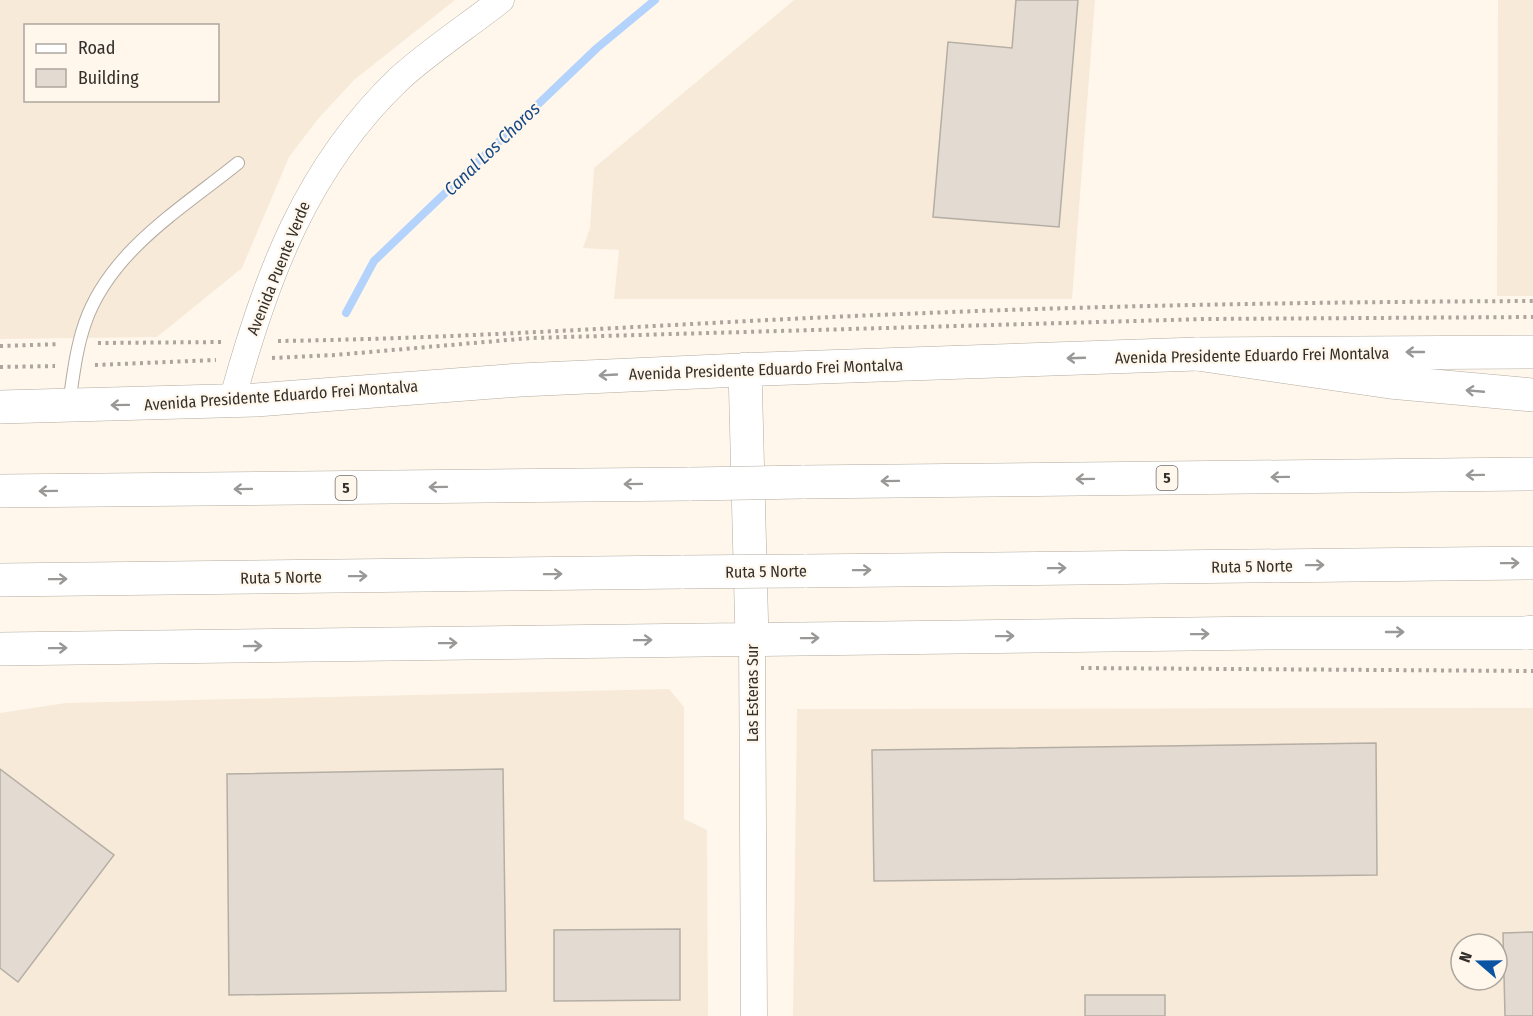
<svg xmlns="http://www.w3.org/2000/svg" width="1533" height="1016" font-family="'Fira Sans Condensed',sans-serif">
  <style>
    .built { fill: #f7ead9; fill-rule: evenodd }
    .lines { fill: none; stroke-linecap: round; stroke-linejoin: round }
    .stream { stroke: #b3d3fd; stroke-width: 8 }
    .building { fill: #e3dbd1; stroke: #b5aea4; stroke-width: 1.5 }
    .lane-casing { stroke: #b3aba1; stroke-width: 14 }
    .street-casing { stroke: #b3aba1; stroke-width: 27 }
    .secondary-casing { stroke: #b3aba1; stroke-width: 34 }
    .highway-casing { stroke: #b3aba1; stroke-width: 34 }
    .path { stroke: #aba59d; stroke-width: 4; stroke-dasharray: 3 4.5; stroke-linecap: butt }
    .lane { stroke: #fff; stroke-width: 12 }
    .street { stroke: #fff; stroke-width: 26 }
    .secondary { stroke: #fff; stroke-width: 33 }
    .highway { stroke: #fff; stroke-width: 33 }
    .highway-bridge-casing { stroke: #b3aba1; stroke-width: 34; stroke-linecap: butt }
    .highway-bridge { stroke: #fff; stroke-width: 33 }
    .oneway { stroke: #999896 }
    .labels { text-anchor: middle; stroke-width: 4.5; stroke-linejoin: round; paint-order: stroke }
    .shield { fill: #fff7ec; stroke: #706c66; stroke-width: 1.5 }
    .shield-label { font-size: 15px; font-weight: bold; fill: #33302c }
    .street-label { font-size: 16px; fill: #33302c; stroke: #fff7ec }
    .water-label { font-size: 18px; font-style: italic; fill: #154885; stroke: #fff7ec }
  </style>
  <rect width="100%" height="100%" fill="#fff7ec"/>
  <path class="built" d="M0,0H455L354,80L318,119L289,157L242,268L157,337L0,339ZM26,26H218V100H26Z
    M794,0H1095L1072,299H614L619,250L583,248L590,228L594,168Z
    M1498,0H1533V296H1497Z
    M669,689L684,707V819L707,830L708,1016H0V713L66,703Z
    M1533,708V1016H793L797,709ZM1461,944H1497V980H1461Z"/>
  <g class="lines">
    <path class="stream" d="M346,313L374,261L597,48L655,0"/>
  </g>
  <path class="building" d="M1016,0H1078L1059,227L933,217L948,42L1012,48Z
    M1376,743L1377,875L874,881L872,750Z
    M0,769L114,855L18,982L0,968Z
    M503,769L506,991L229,995L227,774Z
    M680,929V1000L554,1001V930Z
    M1533,932V1016H1505L1503,933Z
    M1085,995H1165V1016H1085Z"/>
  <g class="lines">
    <defs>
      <path id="lane" d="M69,404C73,377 76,349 85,323C110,251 181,209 238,163"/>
      <path id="street" d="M232,401C265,279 306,167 400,78C431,50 468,26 501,0
        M752,639L754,1016"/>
      <path id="secondary" d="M745,369L752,639
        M0,407L256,400L520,380L763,369L1197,354L1533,352
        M0,649L1267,633H1533"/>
      <path id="highway" d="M1197,354L1390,382L1533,395
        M802,482L1533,474
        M0,491L691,484
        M804,571L1533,563
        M0,580L684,572
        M1526,633L1533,632"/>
    </defs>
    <use href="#lane" class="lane-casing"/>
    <use href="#street" class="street-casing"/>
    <use href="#secondary" class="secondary-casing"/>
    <use href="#highway" class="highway-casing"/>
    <path class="path" d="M278,341C486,338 694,322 902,314C1112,305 1323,302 1533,301
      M98,343L222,342
      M0,346L60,344
      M272,358L335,355L531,338L1205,319L1533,317
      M95,365L216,360
      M0,367L55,366
      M1081,668L1533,671"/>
    <use href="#lane" class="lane"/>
    <use href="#street" class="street"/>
    <use href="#secondary" class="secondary"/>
    <use href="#highway" class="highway"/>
    <defs>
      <path id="highway-bridge" d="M691,484L802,482
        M684,572L804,571"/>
    </defs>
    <use href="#highway-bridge" class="highway-bridge-casing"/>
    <use href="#highway-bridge" class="highway-bridge"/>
  </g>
  <defs><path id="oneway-shaft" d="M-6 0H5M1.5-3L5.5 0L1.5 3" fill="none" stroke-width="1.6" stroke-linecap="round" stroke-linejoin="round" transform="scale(1.5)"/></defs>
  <g class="oneway">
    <use href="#oneway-shaft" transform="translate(1415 352) rotate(180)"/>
    <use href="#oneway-shaft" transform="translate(1076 358) rotate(178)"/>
    <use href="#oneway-shaft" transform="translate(608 375) rotate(177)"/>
    <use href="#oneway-shaft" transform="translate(1475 391) rotate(-175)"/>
    <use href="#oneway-shaft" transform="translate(120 405) rotate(179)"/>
    <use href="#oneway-shaft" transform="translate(1475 475) rotate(179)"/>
    <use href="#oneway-shaft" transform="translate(1280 477) rotate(179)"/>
    <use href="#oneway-shaft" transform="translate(1085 479) rotate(179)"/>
    <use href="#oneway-shaft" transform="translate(890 481) rotate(179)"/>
    <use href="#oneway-shaft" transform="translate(633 484) rotate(179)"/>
    <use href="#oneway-shaft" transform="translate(438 487) rotate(179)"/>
    <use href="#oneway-shaft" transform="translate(243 489) rotate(179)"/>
    <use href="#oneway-shaft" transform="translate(48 491) rotate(179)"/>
    <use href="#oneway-shaft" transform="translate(1510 563) rotate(-1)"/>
    <use href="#oneway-shaft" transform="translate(1315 565) rotate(-1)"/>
    <use href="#oneway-shaft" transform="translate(1057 568) rotate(-1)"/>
    <use href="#oneway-shaft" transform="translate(862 570) rotate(-1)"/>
    <use href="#oneway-shaft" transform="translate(553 574) rotate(-1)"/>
    <use href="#oneway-shaft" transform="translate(358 576) rotate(-1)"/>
    <use href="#oneway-shaft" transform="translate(58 579) rotate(-1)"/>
    <use href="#oneway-shaft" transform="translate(1395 632)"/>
    <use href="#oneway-shaft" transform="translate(1200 634) rotate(-1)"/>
    <use href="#oneway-shaft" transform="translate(1005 636) rotate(-1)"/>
    <use href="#oneway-shaft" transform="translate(810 638) rotate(-1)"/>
    <use href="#oneway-shaft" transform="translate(643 640) rotate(-1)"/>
    <use href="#oneway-shaft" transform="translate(448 643) rotate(-1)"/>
    <use href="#oneway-shaft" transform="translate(253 646) rotate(-1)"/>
    <use href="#oneway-shaft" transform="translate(58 648) rotate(-1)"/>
  </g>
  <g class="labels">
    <g class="shield">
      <rect x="1156.5" y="466" width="21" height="24" rx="4.5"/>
      <rect x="335.5" y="476" width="21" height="24" rx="4.5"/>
    </g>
    <g class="shield-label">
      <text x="1167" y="483">5</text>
      <text x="346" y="493">5</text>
    </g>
    <g class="street-label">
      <text transform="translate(278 268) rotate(-68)" y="6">Avenida Puente Verde</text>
      <text transform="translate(1252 355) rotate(-1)" y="6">Avenida Presidente Eduardo Frei Montalva</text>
      <text transform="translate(766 369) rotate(-2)" y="6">Avenida Presidente Eduardo Frei Montalva</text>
      <text transform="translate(281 395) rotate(-4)" y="6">Avenida Presidente Eduardo Frei Montalva</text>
      <text transform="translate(1252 566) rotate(-1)" y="6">Ruta 5 Norte</text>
      <text transform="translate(766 571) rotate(-1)" y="6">Ruta 5 Norte</text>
      <text transform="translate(281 577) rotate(-1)" y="6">Ruta 5 Norte</text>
      <text transform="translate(752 693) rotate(-90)" y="6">Las Esteras Sur</text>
    </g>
    <g class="water-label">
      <text transform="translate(492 149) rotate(-44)" y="6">Canal Los Choros</text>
    </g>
  </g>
  <rect x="24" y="24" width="195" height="78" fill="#fff7ec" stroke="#ada79f" stroke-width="1.5"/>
  <rect x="36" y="44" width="30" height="9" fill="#ffffff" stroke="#ada79f" stroke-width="1.5"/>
  <text x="78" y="54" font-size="18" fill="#33302c">Road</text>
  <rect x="36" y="69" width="30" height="18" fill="#e3dbd1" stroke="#ada79f" stroke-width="1.5"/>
  <text x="78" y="84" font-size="18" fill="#33302c">Building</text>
  <g transform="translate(1479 962) rotate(290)"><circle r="28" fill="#fff7ec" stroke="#ada79f" stroke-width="1.5"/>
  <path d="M0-4.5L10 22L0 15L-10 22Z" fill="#0a54a3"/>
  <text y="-9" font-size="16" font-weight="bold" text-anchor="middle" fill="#33302c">N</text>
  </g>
</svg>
